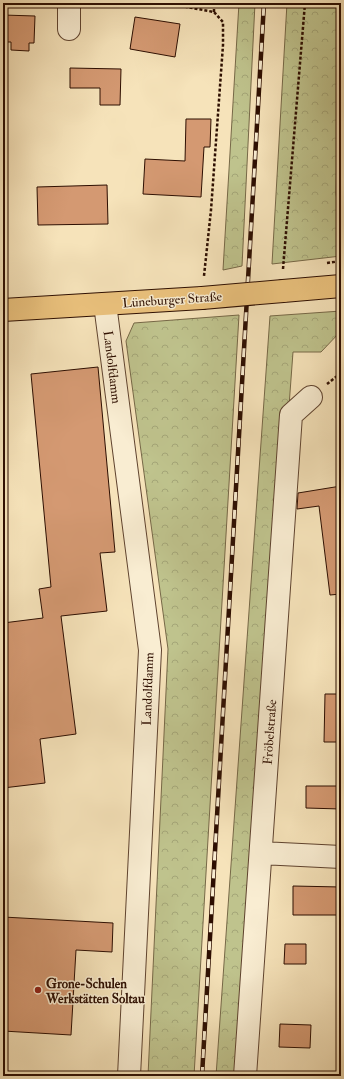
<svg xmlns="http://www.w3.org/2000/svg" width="344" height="1079" font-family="'IM FELL Double Pica',serif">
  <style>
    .forest { fill: url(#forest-crowns); stroke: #766847 }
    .building { fill: #d49972; stroke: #2d0e01 }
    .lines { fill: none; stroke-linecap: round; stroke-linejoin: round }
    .minor-casing { stroke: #5f432f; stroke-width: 24 }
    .primary-casing { stroke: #2d0e01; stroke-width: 24 }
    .path { stroke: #2d0e01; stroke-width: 2.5; stroke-dasharray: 3 2; stroke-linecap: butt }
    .minor { stroke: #f9edd2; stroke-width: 22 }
    .primary { stroke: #ebc27d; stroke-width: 22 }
    .rail-casing { stroke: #2d0e01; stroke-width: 4.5 }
    .rail { stroke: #f9edd2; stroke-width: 3; stroke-dasharray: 9; stroke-linecap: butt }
    .primary-bridge-casing { stroke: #2d0e01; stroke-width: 24; stroke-linecap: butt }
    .primary-bridge { stroke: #ebc27d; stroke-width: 22 }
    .poi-dot { fill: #8f2418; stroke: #f9edd2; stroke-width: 1.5 }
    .labels { text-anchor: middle; stroke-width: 3; stroke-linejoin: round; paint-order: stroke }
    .street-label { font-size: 13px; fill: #2d0e01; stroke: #f9edd2 }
    .poi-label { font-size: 13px; font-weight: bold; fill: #2d0e01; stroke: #f9edd2; text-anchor: start }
  </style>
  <defs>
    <pattern id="forest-crowns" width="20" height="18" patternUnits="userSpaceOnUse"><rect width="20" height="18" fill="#bfc38d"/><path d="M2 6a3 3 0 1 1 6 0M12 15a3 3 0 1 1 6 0" fill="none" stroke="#a4a678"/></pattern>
  </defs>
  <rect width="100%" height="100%" fill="#f6e3ba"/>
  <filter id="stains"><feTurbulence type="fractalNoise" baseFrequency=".005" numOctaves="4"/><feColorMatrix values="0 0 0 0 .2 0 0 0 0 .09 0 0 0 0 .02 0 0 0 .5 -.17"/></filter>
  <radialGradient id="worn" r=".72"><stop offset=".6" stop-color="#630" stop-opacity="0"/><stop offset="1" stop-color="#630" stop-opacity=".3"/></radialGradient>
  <path class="forest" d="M239,3H255L242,266L223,270Z
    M287,3H340L336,194L341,223V256L272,264Z
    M341,311V331L321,352H293L256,853L241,1076H216L270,316Z
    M239,315L194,1076H148L168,649L126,341L134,323Z"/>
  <path class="building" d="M3,15L35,16L34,43H29V51L11,50V42H3Z
    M135,17L180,24L175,57L130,49Z
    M70,68L121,69L120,105H100V88H70Z
    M186,119H211L210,147H204L201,197L143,194L145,159L185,161Z
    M107,185L108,224L38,225L37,187Z
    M98,367L115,552L100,553L107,611L61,616L76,734L40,739L45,783L3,788V623L43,618L39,589L51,587L31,374Z
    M341,486V594L330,595L319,506L297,509L298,493Z
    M325,694H341V742H324Z
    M306,786H341V809L306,808Z
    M293,886L341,887V915H293Z
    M3,917L113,923L112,952L76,950L71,1035L3,1031Z
    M285,944H306V964H284Z
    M280,1024L311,1025L310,1048L279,1047Z"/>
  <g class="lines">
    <defs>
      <path id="minor" d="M69,3V29
        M105,304L150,650L129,1076
        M261,853L341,857
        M245,1076L291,415L311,397"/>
      <path id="primary" d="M283,291L341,286
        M3,310L202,298"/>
    </defs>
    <use href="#minor" class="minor-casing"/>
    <use href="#primary" class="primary-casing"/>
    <path class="path" d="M165,3L214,12L223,22V45L211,210L204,276
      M214,12V3
      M327,263L341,261
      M283,269L305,3
      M327,384L341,373"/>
    <use href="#minor" class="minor"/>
    <use href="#primary" class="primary"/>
    <defs>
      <path id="rail" d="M202,1076L264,3"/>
    </defs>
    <use href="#rail" class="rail-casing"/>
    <use href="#rail" class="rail"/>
    <defs>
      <path id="primary-bridge" d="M202,298L283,291"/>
    </defs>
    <use href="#primary-bridge" class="primary-bridge-casing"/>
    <use href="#primary-bridge" class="primary-bridge"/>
  </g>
  <circle class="poi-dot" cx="38" cy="990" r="4"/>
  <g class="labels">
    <g class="street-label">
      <text transform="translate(172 299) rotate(-4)" y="5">Lüneburger Straße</text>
      <text transform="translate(113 367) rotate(83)" y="5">Landolfdamm</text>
      <text transform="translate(147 689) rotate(-88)" y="5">Landolfdamm</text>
      <text transform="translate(269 732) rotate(-86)" y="5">Fröbelstraße</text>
    </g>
    <g class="poi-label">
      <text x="46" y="988">Grone-Schulen<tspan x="46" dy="15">Werkstätten Soltau</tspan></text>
    </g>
  </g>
  <rect width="344" height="1079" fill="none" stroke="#f6e3ba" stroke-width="16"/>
  <rect x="4" y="4" width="336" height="1071" fill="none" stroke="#2d0e01" stroke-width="2"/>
  <rect x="8" y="8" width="328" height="1063" fill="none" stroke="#2d0e01"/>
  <rect width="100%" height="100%" filter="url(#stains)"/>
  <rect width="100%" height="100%" fill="url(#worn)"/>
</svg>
